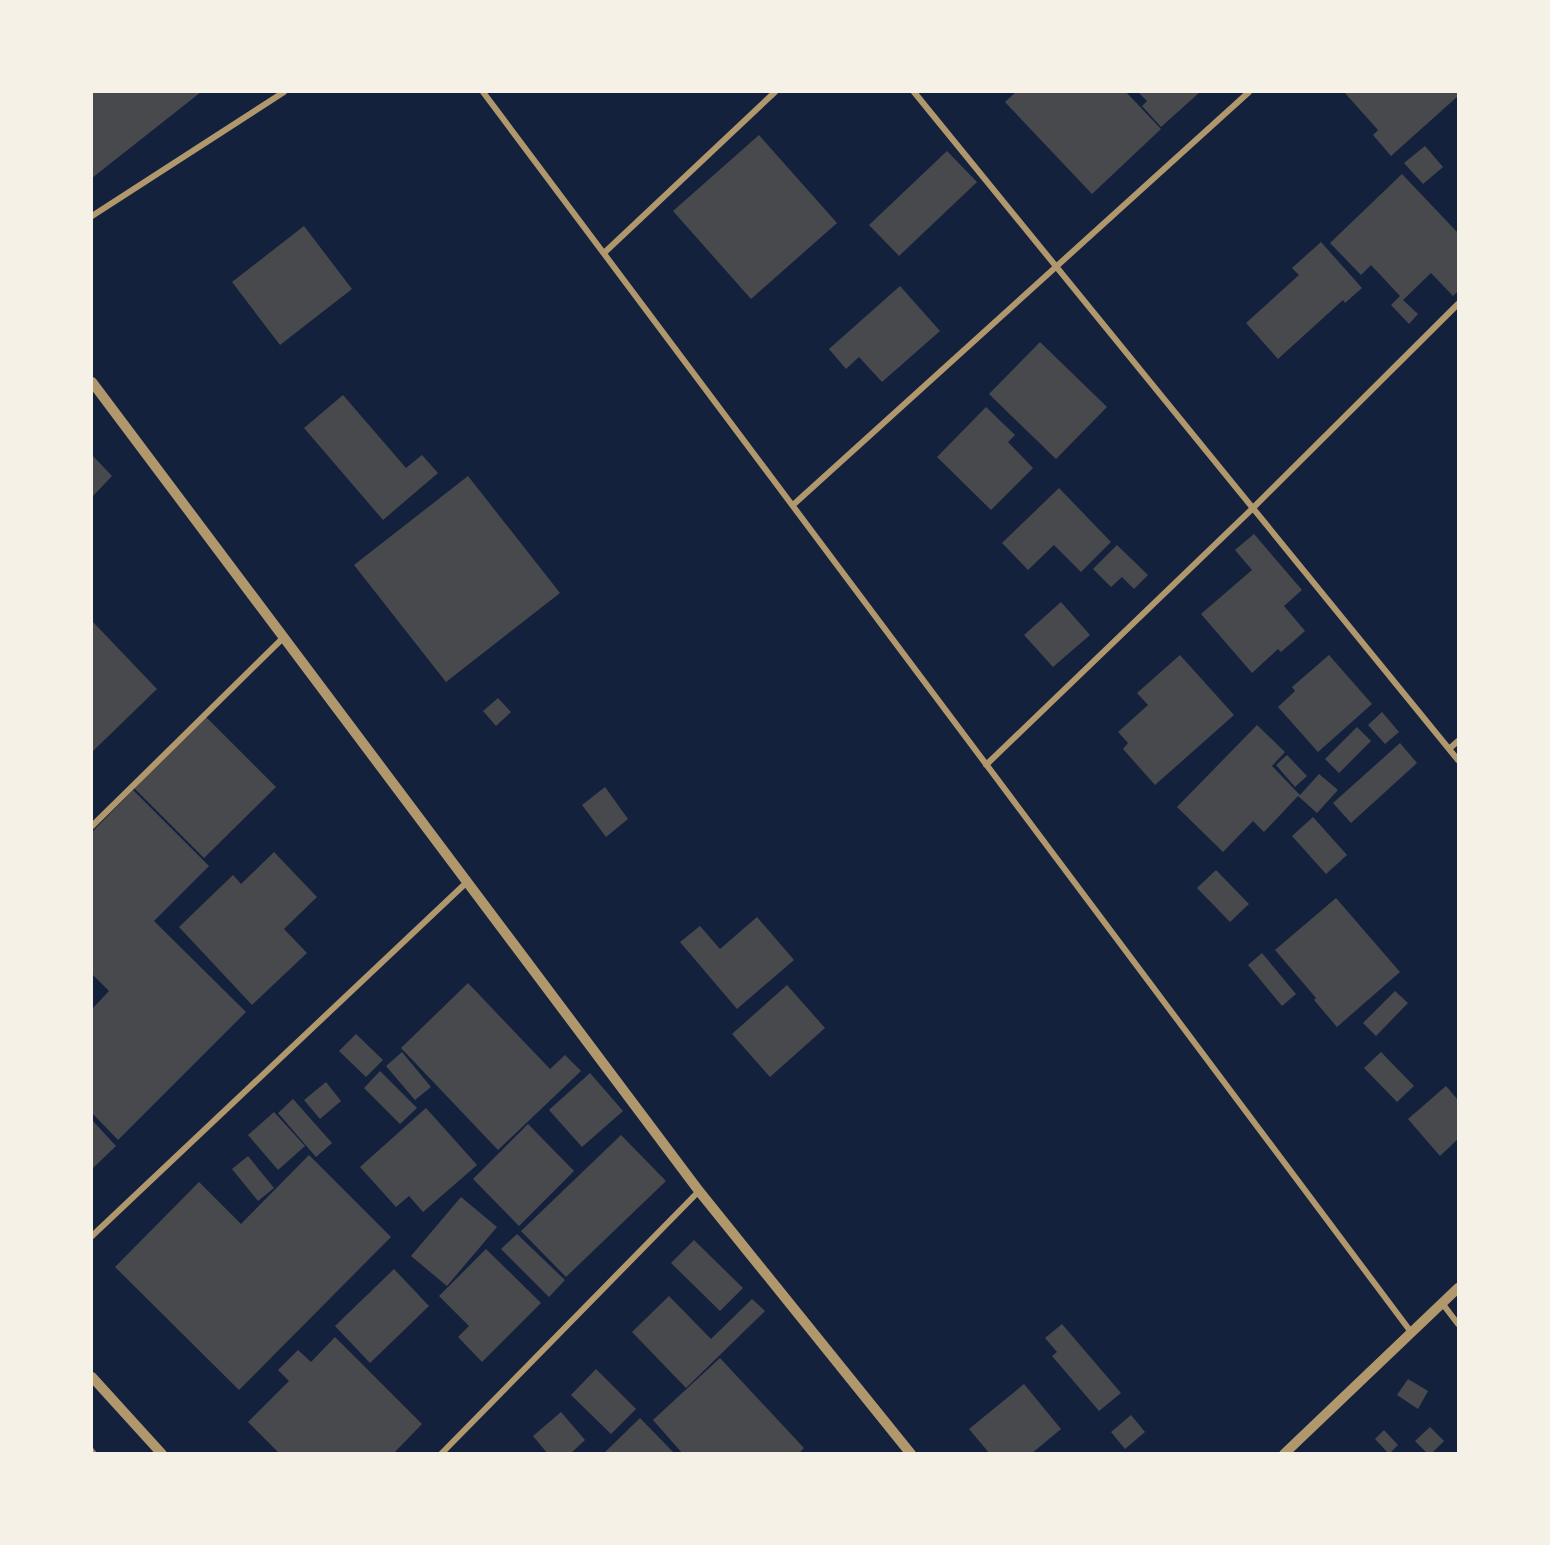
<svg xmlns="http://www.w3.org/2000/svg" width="1550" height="1545" font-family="Poppins,sans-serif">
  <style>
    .building { fill: #48494c }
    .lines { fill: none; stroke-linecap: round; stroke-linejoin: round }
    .minor { stroke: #b1986c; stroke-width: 6 }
    .tertiary { stroke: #b1986c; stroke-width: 10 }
    .rail { stroke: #918062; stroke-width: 4.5 }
  </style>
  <rect width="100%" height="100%" fill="#14213d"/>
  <path class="building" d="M92,92H201L92,178Z
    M1016,92H1126L1161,129L1092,194L1005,102Z
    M1138,92H1200L1161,127L1142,106L1147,101Z
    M1344,92H1458V96L1391,156L1373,135L1378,130Z
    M759,135L837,223L751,299L673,211Z
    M1425,146L1443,167L1423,184L1404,163Z
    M947,151L977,182L899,256L869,225Z
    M1402,174L1458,233V291L1453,296L1431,273L1403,300L1418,314L1409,324L1391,305L1400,296L1371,265L1361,275L1330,243Z
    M304,226L352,289L280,345L232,282Z
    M1321,242L1362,288L1345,303L1343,300L1278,359L1246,323L1299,275L1292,268Z
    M900,286L940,331L882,382L859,357L846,369L829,349Z
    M1040,342L1107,407L1056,459L989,394Z
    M343,395L406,468L422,455L438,473L383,520L304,428Z
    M986,407L1015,435L1008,442L1033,468L991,510L937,457Z
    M92,455L112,476L92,497Z
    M468,476L560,593L446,682L354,565Z
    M1059,488L1111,542L1081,572L1054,545L1028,570L1002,543Z
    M1254,534L1302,590L1284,606L1305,631L1281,652L1278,649L1252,673L1201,614L1252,570L1235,550Z
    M1117,545L1148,575L1134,589L1122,577L1111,587L1093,569Z
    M1061,602L1090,635L1053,667L1024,635Z
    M92,621L157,689L92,752Z
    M1180,655L1234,715L1155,785L1123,749L1128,743L1118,732L1148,705L1137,693Z
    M1329,655L1372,704L1318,752L1278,707L1295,691L1292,687Z
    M498,698L511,712L496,726L483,711Z
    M1382,712L1399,732L1385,744L1368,725Z
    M205,716L276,787L204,858L133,787Z
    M1257,725L1285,752L1272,766L1300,795L1319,774L1338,790L1317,813L1298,796L1264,832L1253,821L1223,852L1177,807Z
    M1357,727L1371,741L1339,773L1325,759Z
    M1400,743L1417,763L1351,823L1333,803Z
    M1287,755L1307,776L1295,787L1276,765Z
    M605,787L628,819L606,837L582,805Z
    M133,790L209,866L154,921L246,1012L118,1140L92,1113V1009L109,991L92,974V832Z
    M1313,817L1347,855L1326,874L1292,836Z
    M274,852L317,897L284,929L307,953L252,1005L179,927L233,875L241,884Z
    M1216,870L1249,904L1230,922L1197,888Z
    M1336,898L1400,972L1337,1027L1314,1000L1316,998L1275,950Z
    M757,917L794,960L737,1009L680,942L700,926L720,949Z
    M1262,953L1296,994L1282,1006L1248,965Z
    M468,983L550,1069L565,1055L581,1071L498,1150L401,1048Z
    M787,985L825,1028L770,1077L732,1034Z
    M1395,991L1408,1003L1376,1036L1363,1023Z
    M356,1034L383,1060L366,1077L339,1051Z
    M402,1052L431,1087L415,1100L386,1066Z
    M1381,1052L1414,1086L1397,1102L1364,1068Z
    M380,1071L417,1108L400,1124L364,1088Z
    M590,1073L623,1111L582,1147L549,1110Z
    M326,1082L341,1101L320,1119L304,1100Z
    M1446,1086L1458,1100V1139L1440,1156L1408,1119Z
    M293,1099L332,1143L316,1157L278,1113Z
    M426,1108L477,1165L423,1212L409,1196L396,1207L360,1167Z
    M274,1112L305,1146L278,1170L248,1135Z
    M92,1120L116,1146L92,1169Z
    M528,1124L574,1171L519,1226L473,1179Z
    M621,1135L666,1181L566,1277L521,1231Z
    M309,1155L391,1237L239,1390L115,1267L199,1182L241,1224Z
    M248,1156L274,1188L258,1201L232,1169Z
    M461,1197L497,1227L447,1286L411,1256Z
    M517,1234L565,1280L549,1297L501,1249Z
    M694,1240L743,1288L720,1311L671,1263Z
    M486,1249L541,1303L482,1362L458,1337L469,1326L439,1296Z
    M394,1269L429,1306L370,1363L335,1326Z
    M669,1296L711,1339L752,1299L765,1311L686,1388L632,1332Z
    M1062,1324L1121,1393L1099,1411L1052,1356L1057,1352L1045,1338Z
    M335,1337L422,1424L393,1454H280L248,1422L289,1381L278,1370L298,1350L311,1362Z
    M720,1358L804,1448L798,1454H683L653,1420Z
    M596,1369L636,1409L611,1434L571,1395Z
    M1408,1379L1428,1391L1418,1409L1397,1395Z
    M1024,1384L1061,1429L1031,1454H990L969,1429Z
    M561,1412L585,1440L570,1454H548L533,1436Z
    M1131,1415L1145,1432L1125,1449L1111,1432Z
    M640,1418L675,1454H603Z
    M1430,1427L1444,1441L1431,1454H1428L1415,1441Z
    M1384,1430L1398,1445L1389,1454L1375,1439Z"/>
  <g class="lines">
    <path class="minor" d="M483,92L1411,1332
      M914,92L1458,760
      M92,216L284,92
      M604,253L775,92
      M793,505L1249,92
      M1449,749L1458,741
      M986,765L1253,508L1458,304
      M92,826L284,637
      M92,1236L467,882
      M1442,1303L1458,1324
      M441,1454L699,1191"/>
    <path class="tertiary" d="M92,382L699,1191L911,1454
      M92,1377L162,1454
      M1284,1454L1458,1288"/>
    <path class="rail" d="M92,1450L95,1454"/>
  </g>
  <rect width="1550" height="1545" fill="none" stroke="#f6f1e7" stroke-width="186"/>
</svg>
